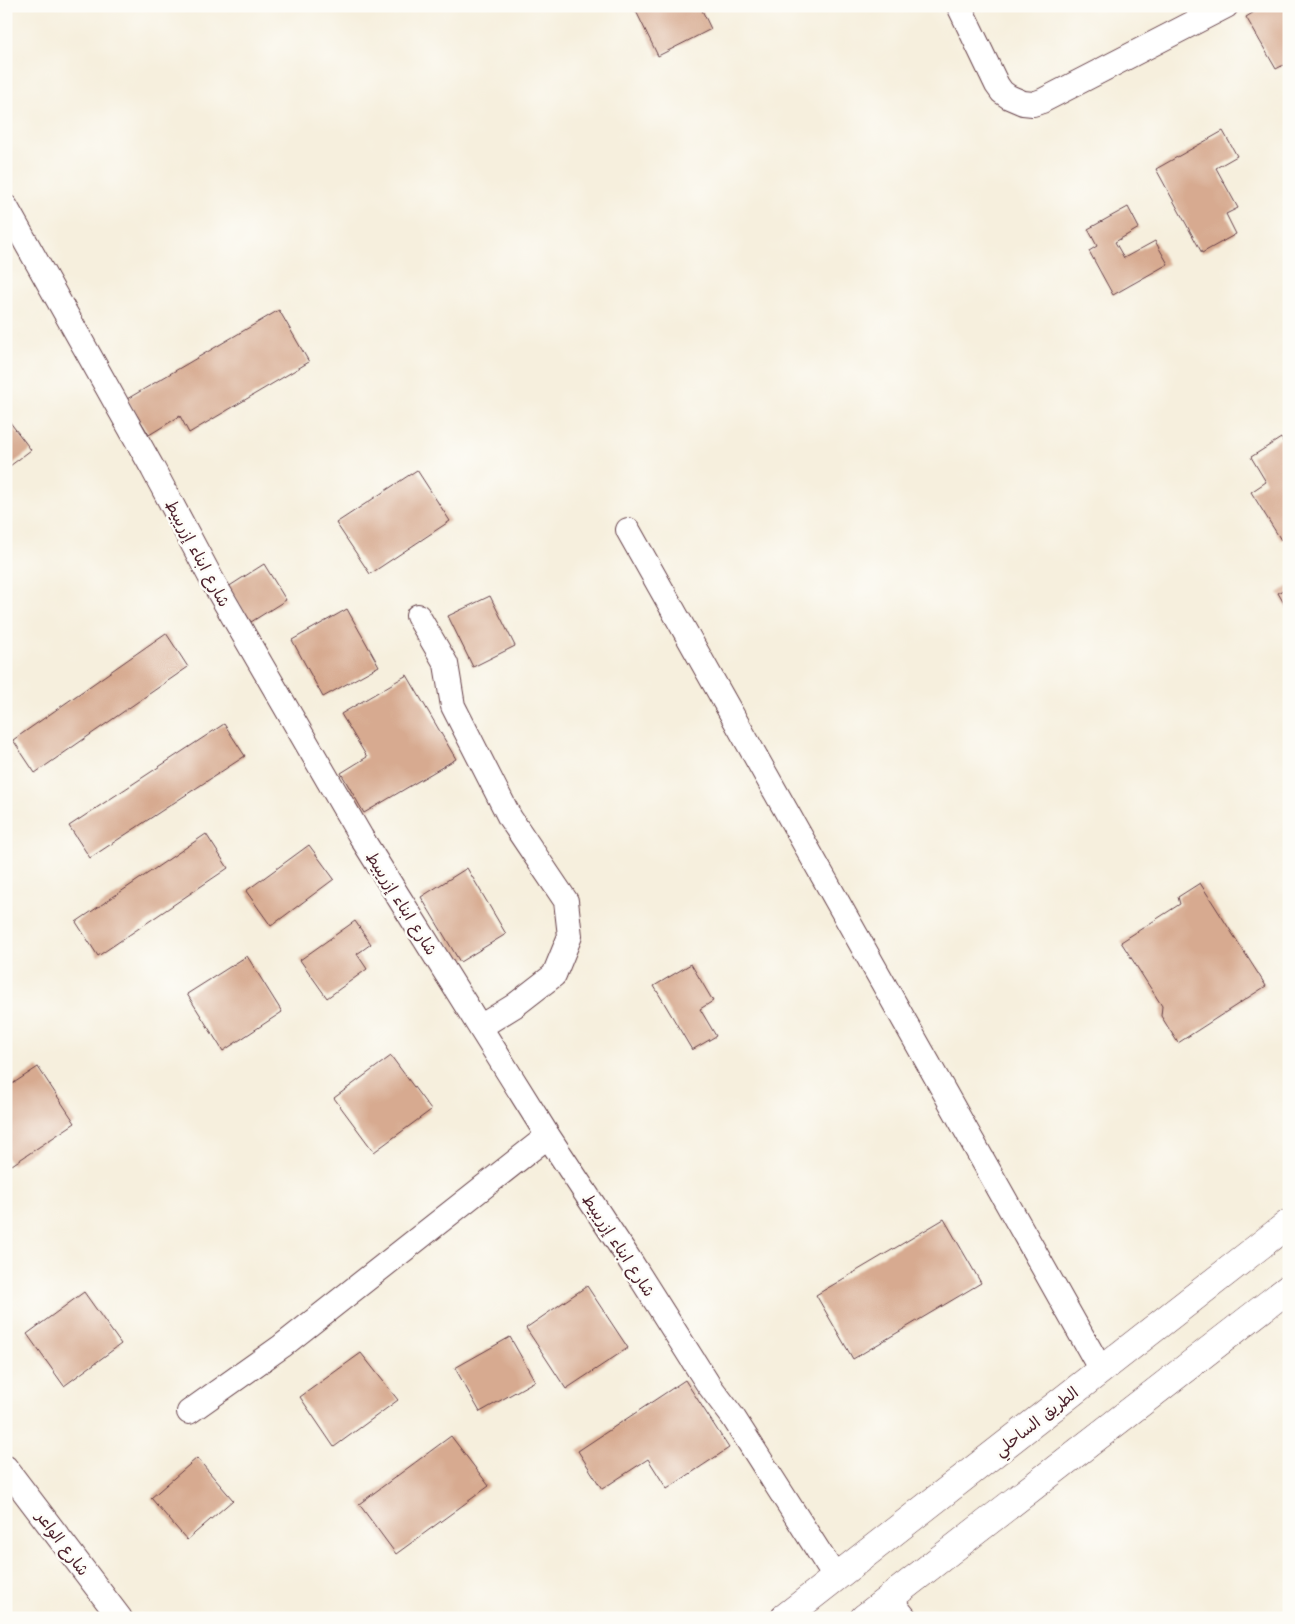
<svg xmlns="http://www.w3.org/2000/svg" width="1295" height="1624" font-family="'Architects Daughter','Playpen Sans Arabic',sans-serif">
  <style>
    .building { fill: #d7aa90 }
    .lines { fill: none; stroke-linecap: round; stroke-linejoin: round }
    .street-casing { stroke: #643e46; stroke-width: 26 }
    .highway-casing { stroke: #643e46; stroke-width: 29 }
    .street { stroke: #fff; stroke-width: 24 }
    .highway { stroke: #fff; stroke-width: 28 }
    .labels { text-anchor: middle; stroke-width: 5; stroke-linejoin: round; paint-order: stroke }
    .street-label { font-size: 16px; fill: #4a1f2b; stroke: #fdfcf7 }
  </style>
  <rect width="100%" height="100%" fill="#fdfcf7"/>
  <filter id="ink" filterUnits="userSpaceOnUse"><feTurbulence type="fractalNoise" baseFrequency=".02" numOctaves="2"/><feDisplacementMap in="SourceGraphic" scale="10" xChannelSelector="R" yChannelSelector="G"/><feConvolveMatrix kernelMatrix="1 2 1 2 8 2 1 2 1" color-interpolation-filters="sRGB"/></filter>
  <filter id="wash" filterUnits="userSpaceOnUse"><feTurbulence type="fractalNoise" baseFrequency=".0096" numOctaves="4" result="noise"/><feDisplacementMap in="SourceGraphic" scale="20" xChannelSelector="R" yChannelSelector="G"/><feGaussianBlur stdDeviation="1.12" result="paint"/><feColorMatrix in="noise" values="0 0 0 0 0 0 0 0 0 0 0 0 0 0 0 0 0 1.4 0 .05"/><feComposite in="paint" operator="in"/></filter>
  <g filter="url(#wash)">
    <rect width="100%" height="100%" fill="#f6efdd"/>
    <g id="blocks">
      <path class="building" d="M636,6H700L711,29L658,56L634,7Z
        M1264,6H1289V62L1276,69L1246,17Z
        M1223,131L1237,156L1216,168L1238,208L1226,214L1236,234L1202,253L1156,169Z
        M1128,207L1139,228L1115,242L1124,258L1155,241L1168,264L1113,295L1089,251L1097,246L1088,229Z
        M279,310L309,362L189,433L180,416L149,435L127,399Z
        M6,417L31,450L6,469Z
        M1281,438L1289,451V535L1281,540L1251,492L1266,482L1251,457Z
        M417,470L450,521L370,574L336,523Z
        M264,564L286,600L251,622L228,587Z
        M1289,586V612L1278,593Z
        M490,596L515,646L473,667L448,616Z
        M347,609L379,666L323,697L292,640Z
        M166,633L188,667L35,773L13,740Z
        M407,675L456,759L364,813L341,773L367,757L341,714Z
        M224,724L245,756L90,858L69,826Z
        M206,834L228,868L98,956L76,922Z
        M309,845L334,879L271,926L246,891Z
        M467,868L506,934L460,962L421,897Z
        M1200,883L1266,986L1178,1043L1161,1016L1162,1006L1121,942L1180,904L1178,897Z
        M355,921L371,944L357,954L367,969L327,998L300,960Z
        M247,956L282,1012L223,1051L187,994Z
        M691,964L713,1001L700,1009L716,1036L692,1050L654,986Z
        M391,1056L431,1110L374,1152L334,1098Z
        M38,1067L75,1123L12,1165L6,1157V1088Z
        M944,1219L981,1283L853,1359L816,1295Z
        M587,1286L628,1348L566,1389L526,1328Z
        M84,1292L121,1344L64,1386L27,1334Z
        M510,1337L535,1381L480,1412L455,1368Z
        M361,1353L398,1400L334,1447L300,1397Z
        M685,1380L729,1448L667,1489L648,1459L602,1489L578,1451Z
        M451,1436L489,1486L396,1554L359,1504Z
        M197,1458L233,1500L187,1540L151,1498Z"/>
    </g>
  </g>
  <g filter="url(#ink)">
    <use href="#blocks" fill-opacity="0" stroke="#643e46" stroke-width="1"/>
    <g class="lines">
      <defs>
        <path id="street" d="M959,6L997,85L1002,92L1009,97L1023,103L1033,104L1042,101L1226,6
          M6,207L153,469L212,580L361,837L548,1136L627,1256L708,1384L733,1417L835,1577
          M628,530L1101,1370
          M418,616L446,664L453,706L510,818L566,901L570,936L554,975L514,1006L480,1027
          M189,1412L282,1346L548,1136
          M6,1468L120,1618
          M889,1598L905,1618"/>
        <path id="highway" d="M784,1618L1289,1223
          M864,1618L1289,1288"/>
      </defs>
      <use href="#street" class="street-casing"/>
      <use href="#highway" class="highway-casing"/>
      <use href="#street" class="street"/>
      <use href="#highway" class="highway"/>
    </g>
  </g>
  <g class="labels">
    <g class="street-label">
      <text transform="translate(198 553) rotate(62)" y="6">شارع ابناء إزريبيط</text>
      <text transform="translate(402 903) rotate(58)" y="6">شارع ابناء إزريبيط</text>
      <text transform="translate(619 1245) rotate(57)" y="6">شارع ابناء إزريبيط</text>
      <text transform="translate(1036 1421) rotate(-38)" y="6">الطريق الساحلي</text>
      <text transform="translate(63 1543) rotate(53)" y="6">شارع الواعر</text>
    </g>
  </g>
  <rect width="1295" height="1624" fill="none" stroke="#fdfcf7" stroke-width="25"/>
</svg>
